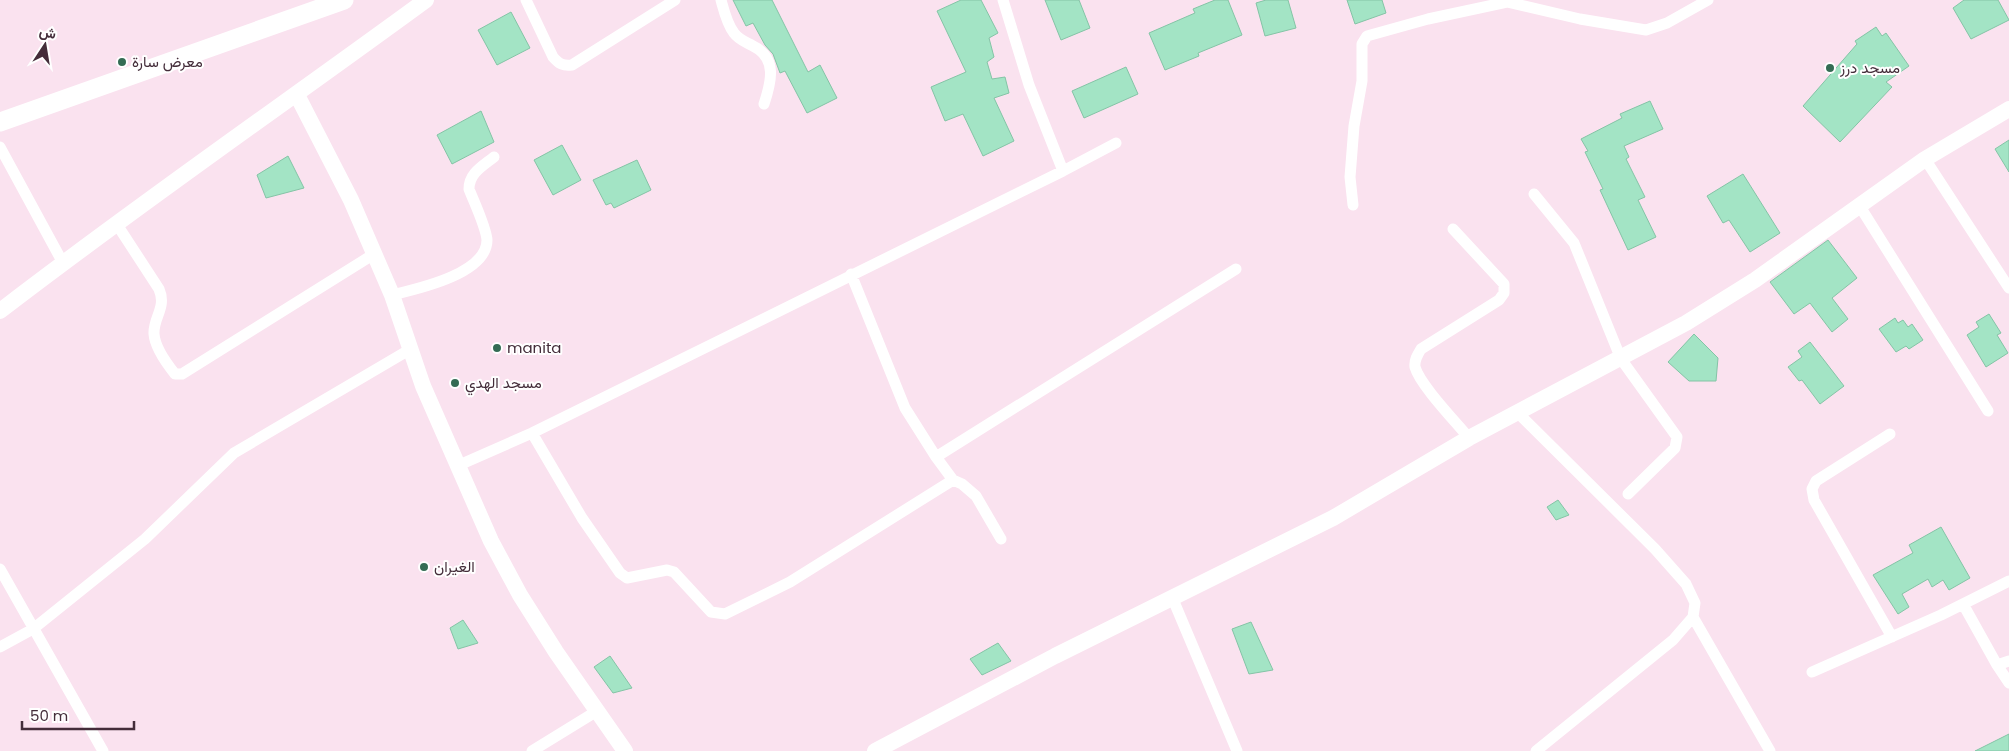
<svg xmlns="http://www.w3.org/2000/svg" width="2009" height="751" font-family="Poppins,Vazirmatn,sans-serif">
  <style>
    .building { fill: #a3e4c5; stroke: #84c4a6 }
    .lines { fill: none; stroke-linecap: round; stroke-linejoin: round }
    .street { stroke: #fff; stroke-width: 11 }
    .secondary { stroke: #fff; stroke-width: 16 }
    .primary { stroke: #fff; stroke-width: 19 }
    .poi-dot { fill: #346c54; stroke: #fff; stroke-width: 2 }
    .labels { text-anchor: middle; stroke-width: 4; stroke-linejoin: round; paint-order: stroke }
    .poi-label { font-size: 15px; fill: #442d3a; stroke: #fff; text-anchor: start }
  </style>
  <rect width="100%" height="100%" fill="#fae2ef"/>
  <path class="building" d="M733,0H772L808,72L820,65L837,98L807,113L785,71L780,73L773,54L765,45L753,23L746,26Z
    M961,0H981L998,33L989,38L994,57L987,62L992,79L1005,77L1009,93L994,98L1014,141L983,156L963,114L945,121L931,87L966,72L937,11Z
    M1045,0H1079L1090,28L1061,40Z
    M1215,0H1228L1242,35L1198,53L1199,56L1165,70L1149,33L1195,13L1193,9Z
    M1266,0H1288L1296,28L1265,36L1256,3Z
    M1347,0H1382L1386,13L1355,24Z
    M1964,0H1998L2009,20L1971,39L1953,8Z
    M511,12L530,48L497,65L478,30Z
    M1876,27L1882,36L1886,33L1909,66L1886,82L1892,87L1840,142L1803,106L1857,44L1855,41Z
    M1126,67L1138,94L1084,118L1072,91Z
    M1650,101L1663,129L1624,146L1629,157L1626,159L1645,197L1638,200L1656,237L1628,250L1600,190L1603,189L1585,152L1588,151L1581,139L1622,118L1620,114Z
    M481,111L494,142L452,164L437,135Z
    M2009,140V172L1995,149Z
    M562,145L581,180L553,195L534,160Z
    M288,156L304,188L266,198L257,175Z
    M637,160L651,190L614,208L611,203L606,205L593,180Z
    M1743,174L1780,233L1750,252L1729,220L1723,223L1707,196Z
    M1828,240L1857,278L1832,298L1848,319L1832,332L1810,303L1794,314L1770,282Z
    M1989,314L2001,333L1997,335L2008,353L1986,367L1967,335L1979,327L1976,322Z
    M1895,318L1898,323L1903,320L1908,327L1912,324L1923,340L1909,349L1906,346L1896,352L1879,329Z
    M1694,334L1718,358L1716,381H1689L1668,362Z
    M1810,342L1844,386L1820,404L1802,380L1799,381L1788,367L1802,357L1798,351Z
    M1558,500L1569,515L1556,520L1547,507Z
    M1941,527L1970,578L1949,590L1943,580L1932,587L1928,579L1902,594L1909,607L1898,614L1873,575L1913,553L1909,545Z
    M463,620L478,643L458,649L450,628Z
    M1251,622L1273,670L1249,674L1232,629Z
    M998,643L1011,661L982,675L970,659Z
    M610,656L632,688L613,693L594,667Z
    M2009,734V751H1975Z"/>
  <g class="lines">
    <path class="street" d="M526,0L553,57C559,64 563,66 572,65L675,0
      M721,0C724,11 727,24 734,33C739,40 746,42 753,46C778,58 771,83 764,104
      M1003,0L1029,85L1063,171
      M0,147L63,263
      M1925,159L2009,288
      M1534,194L1574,243L1621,359L1677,437L1675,448L1628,494
      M1353,205L1350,177L1354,126L1362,81V44L1367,36L1428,19L1507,2L1580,19L1646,30L1667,23L1708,0
      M1859,205L1988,411
      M116,223L159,289C167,308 153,317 154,334C155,348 167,364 175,374H182L374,254
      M1453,229L1504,284V293L1499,300L1421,349C1418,354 1414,360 1415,367C1420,385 1456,422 1469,438
      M851,274L905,408L936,457L1236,269
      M392,295C417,289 487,274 487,240C486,227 474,202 469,189C469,173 483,166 494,157
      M1518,413L1655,549L1686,584L1695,603L1693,617L1673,640L1536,751
      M532,433L582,518L620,573L627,578L667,570L674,572L711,612L725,614L790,582L953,480
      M1890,434L1816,481L1812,489L1814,500L1892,637
      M936,457L953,480L962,484L976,496L1001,539
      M457,466L532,433L1063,171L1116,143
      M0,569L103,751
      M1172,597L1237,751
      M1963,604L1997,665L2009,661
      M1693,617L1770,751
      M0,647L33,629L145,539L234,453L409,350
      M1997,665L2009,683
      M1812,672L1941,615L2009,581
      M532,751L597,711"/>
    <path class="secondary" d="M297,95L351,200L392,295L423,386L491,541L520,595L556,652L625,751
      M0,311C139,204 284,104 426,0
      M875,751L1055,656L1333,518L1469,438L1686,323L1755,280L1925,159L2009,109"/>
    <path class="primary" d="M0,122L344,0"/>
  </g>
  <g class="poi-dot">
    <circle cx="122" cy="62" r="5"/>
    <circle cx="1830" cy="68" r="5"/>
    <circle cx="497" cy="348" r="5"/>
    <circle cx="455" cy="383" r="5"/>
    <circle cx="424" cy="567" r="5"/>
  </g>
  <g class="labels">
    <g class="poi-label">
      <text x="132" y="67">معرض سارة</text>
      <text x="1840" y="73">مسجد درز</text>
      <text x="507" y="353">manita</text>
      <text x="465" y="388">مسجد الهدي</text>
      <text x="434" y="572">الغيران</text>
    </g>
  </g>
  <g transform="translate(45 45) rotate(12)" stroke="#ffffff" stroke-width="4" paint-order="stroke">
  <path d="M0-4L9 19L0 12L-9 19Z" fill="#442d3a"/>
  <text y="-8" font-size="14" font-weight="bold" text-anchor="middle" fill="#442d3a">ش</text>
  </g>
  <path d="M22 721v8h112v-8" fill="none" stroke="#442d3a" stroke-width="2.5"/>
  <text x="30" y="721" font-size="15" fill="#442d3a" stroke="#ffffff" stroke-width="4" paint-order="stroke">50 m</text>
</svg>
